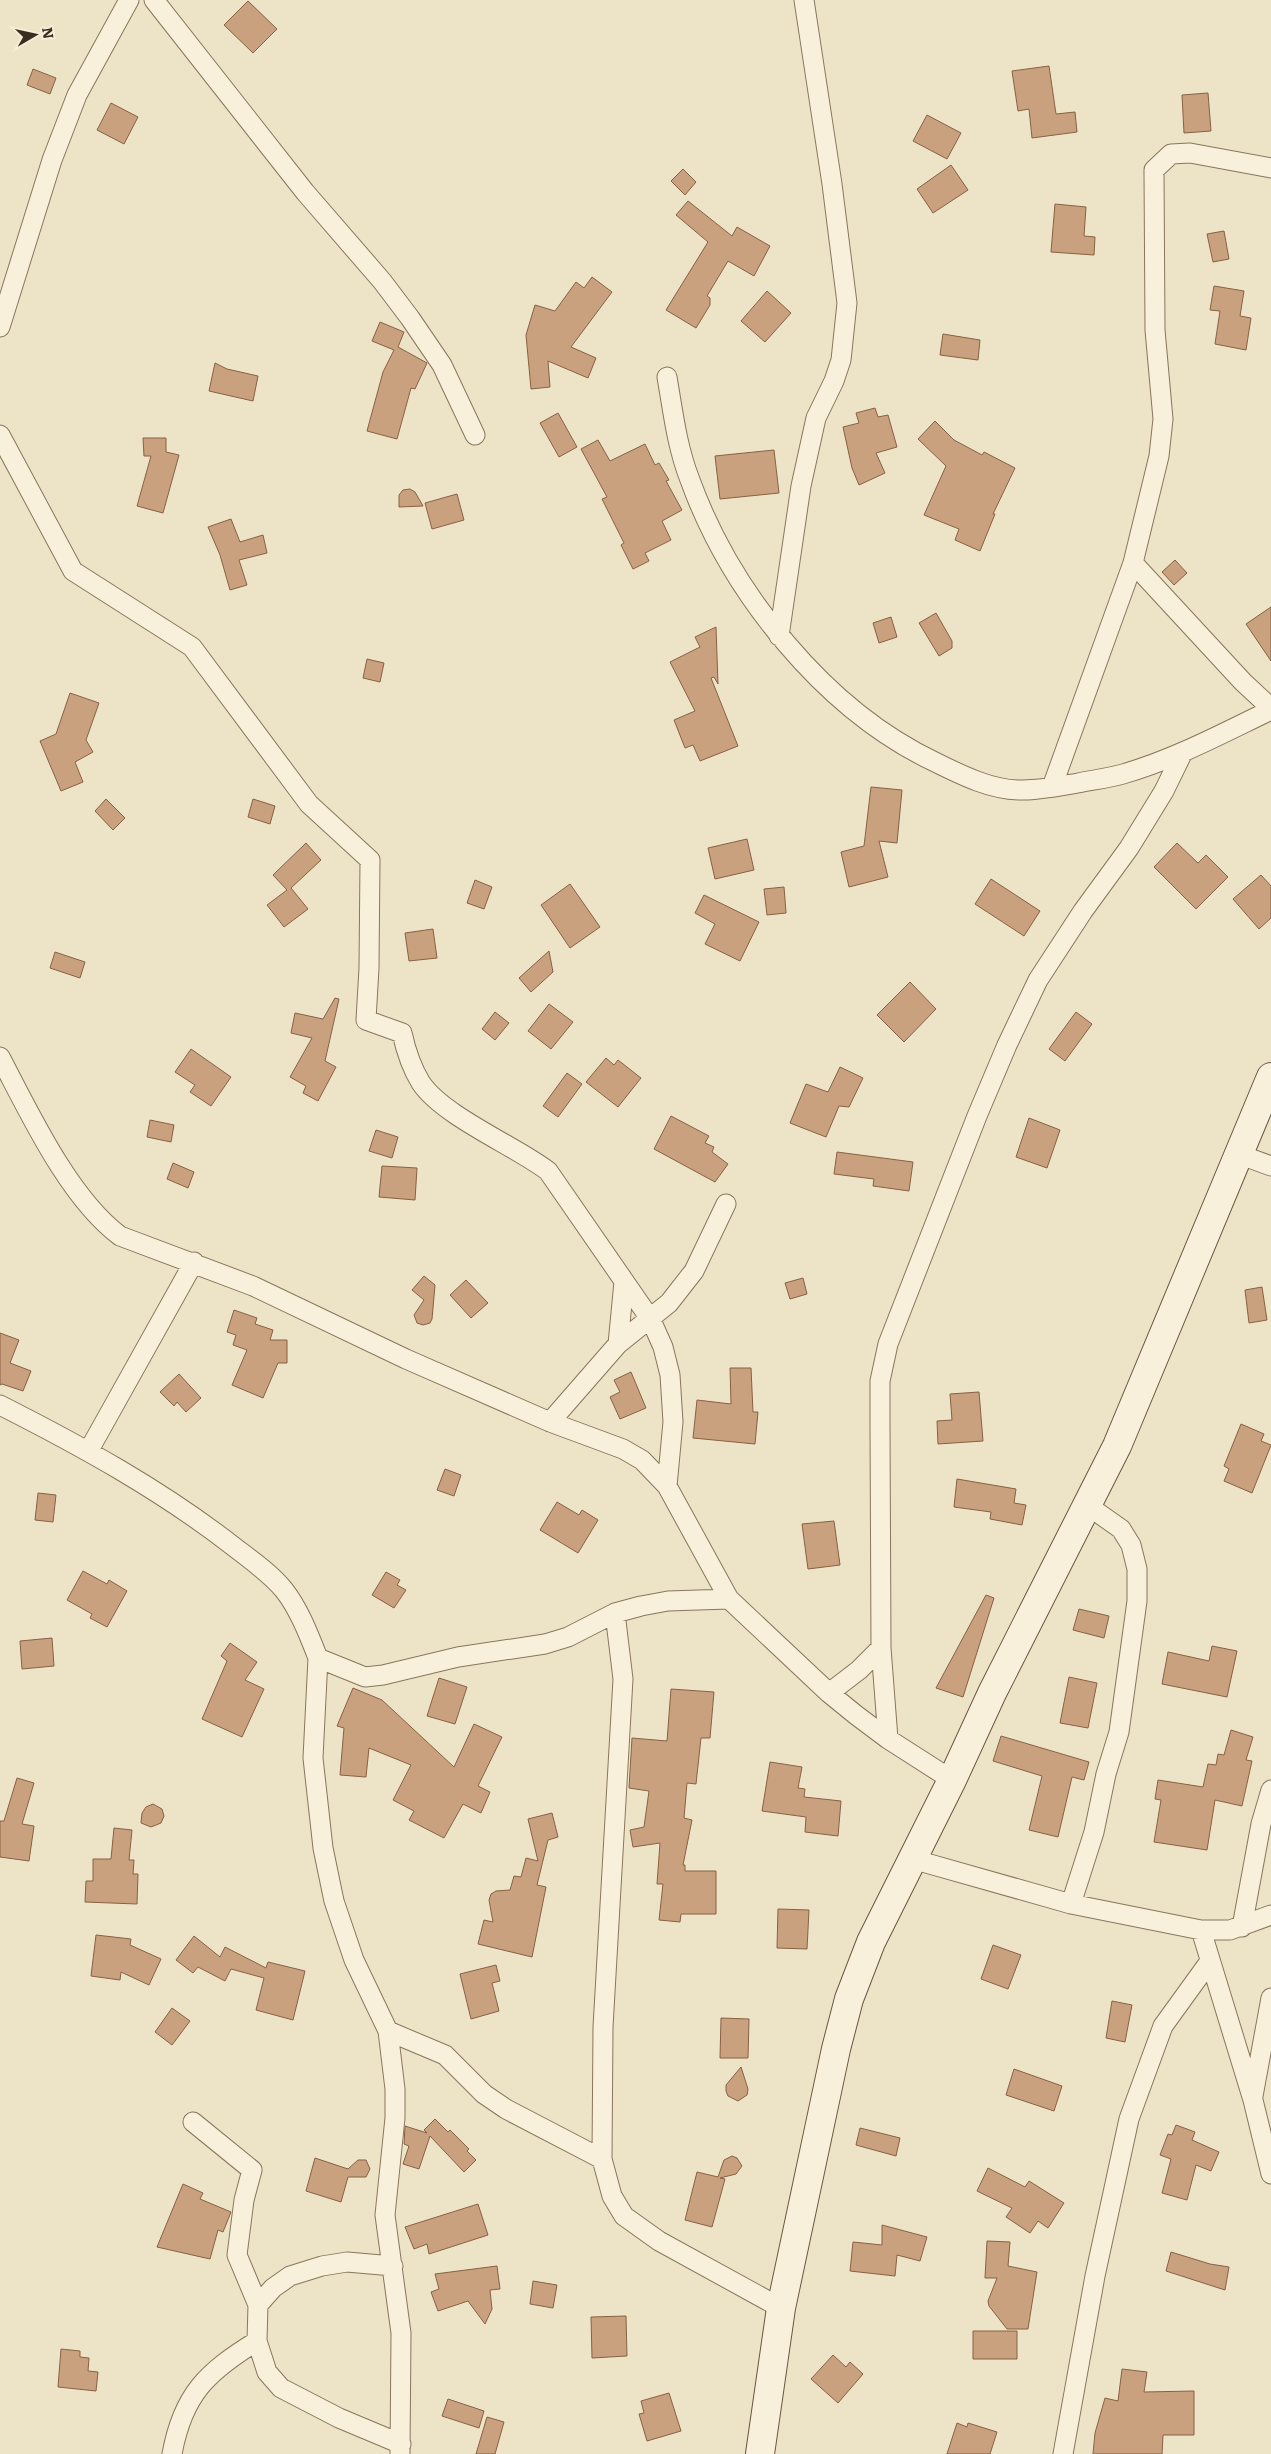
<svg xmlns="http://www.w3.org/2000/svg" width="1271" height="2454" font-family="Literata,serif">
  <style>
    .building { fill: #caa17e; stroke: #876143 }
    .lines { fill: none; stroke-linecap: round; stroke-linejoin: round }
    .street-casing { stroke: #88765d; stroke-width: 21 }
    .secondary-casing { stroke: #6a5740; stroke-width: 30 }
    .street { stroke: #f8f0da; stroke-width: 19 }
    .secondary { stroke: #f8f0da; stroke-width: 28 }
  </style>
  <rect width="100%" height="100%" fill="#ede3c7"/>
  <path class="building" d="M248,1L277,29L253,53L224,25Z
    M1049,66L1056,114L1075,112L1077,132L1032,138L1029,109L1018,111L1012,71Z
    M33,69L56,78L50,94L27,85Z
    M1208,93L1211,131L1184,133L1182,95Z
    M111,103L138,117L124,144L97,130Z
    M927,115L961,133L947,159L913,141Z
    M951,165L968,190L933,213L917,189Z
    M683,169L696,182L685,195L671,181Z
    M688,201L732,236L737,227L770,246L754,276L728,261L707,296L710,298V305L696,328L666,310L708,242L676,215Z
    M1055,204L1086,207L1084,236L1095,237L1094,255L1051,252Z
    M1224,231L1229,259L1213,262L1207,234Z
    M592,277L612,292L571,347L596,358L588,378L548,361L550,387L531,389L526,335L535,305L555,311L576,282L584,288Z
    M1214,286L1244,291L1240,316L1251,318L1246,350L1215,344L1220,311L1210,310Z
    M767,291L791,313L765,342L741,321Z
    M380,322L404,332L398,347L427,363L415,389L411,388L397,439L367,431L383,372L394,350L372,341Z
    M943,334L980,340L978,360L940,355Z
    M215,363L227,369L258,376L253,401L209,391Z
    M875,408L878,417L888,415L897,447L876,453L885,473L859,485L852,468L843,427L859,423L856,413Z
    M558,413L577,447L559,457L540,423Z
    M935,421L954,440L982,455L984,452L1015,468L993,514H995L980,551L955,540L959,529L924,515L946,466L918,439Z
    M143,438H166V452L179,455L163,513L137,506L151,456H144Z
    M598,440L610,461L645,444L655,465L659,463L669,480L666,481L682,510L662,521L671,540L645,553L649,561L633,569L621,545L624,543L602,499L607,497L581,449Z
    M774,450L779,493L720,499L715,456Z
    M410,489L415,492L423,506L399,507V495L403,490Z
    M457,494L464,520L432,529L425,503Z
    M231,519L240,542L263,535L267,553L239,560L247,585L230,590L220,555L208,527Z
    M1175,560L1187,573L1174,585L1162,572Z
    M1271,607V661L1246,624Z
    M936,613L952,641V648L939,656L919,623Z
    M891,617L897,637L879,643L873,623Z
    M716,627L718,684L714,677L711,678L738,746L700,761L693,745L685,748L674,720L695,711L670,662L700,647L695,637Z
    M367,659L384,663L380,682L363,678Z
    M70,693L99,703L86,740L93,752L75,762L83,782L61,791L40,741L56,734Z
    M871,787L902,790L897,843L879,841L888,877L849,887L841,852L864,846Z
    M106,799L125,818L113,830L95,811Z
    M253,799L275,806L270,824L248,817Z
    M747,839L754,870L715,879L708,848Z
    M306,843L321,860L291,888L308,909L284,927L267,905L287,890L273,875Z
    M1177,843L1198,863L1206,855L1228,877L1196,909L1154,867Z
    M1261,875L1271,886V918L1259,929L1233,899Z
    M991,879L1040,911L1024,936L975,904Z
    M475,880L492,887L484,909L467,903Z
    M570,884L600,927L570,948L541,905Z
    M784,887L786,913L767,915L764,889Z
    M704,895L759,922L740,961L705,944L715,924L695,913Z
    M433,929L437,958L409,961L405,933Z
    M549,951L553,972L531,992L519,978Z
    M55,952L85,962L80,978L50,968Z
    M910,982L936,1009L904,1042L877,1015Z
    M335,998L339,999L325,1061L336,1067L318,1101L303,1093L306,1086L290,1077L312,1038L291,1033L295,1013L323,1019Z
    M549,1004L573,1022L551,1049L528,1031Z
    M495,1012L509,1023L495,1040L482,1029Z
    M1076,1012L1092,1024L1065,1061L1049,1049Z
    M191,1049L231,1077L211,1106L190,1092L195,1085L175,1072Z
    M606,1058L614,1065L618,1060L641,1078L618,1107L586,1082Z
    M840,1067L863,1078L849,1107L839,1106L826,1137L790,1123L806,1084L828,1092Z
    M567,1073L582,1084L558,1117L543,1106Z
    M671,1116L709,1136L705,1143L714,1147L712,1152L728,1164L715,1182L654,1149Z
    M1029,1118L1060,1130L1047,1168L1016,1157Z
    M150,1120L174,1125L171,1142L147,1137Z
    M376,1130L398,1137L392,1158L369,1151Z
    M837,1152L913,1162L909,1191L873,1186L874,1179L834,1174Z
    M173,1163L194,1172L188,1188L167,1179Z
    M382,1166L417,1168L415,1200L379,1197Z
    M424,1276L435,1285L432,1319L430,1323L423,1325L417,1323L414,1315L424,1300L412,1290Z
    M803,1278L807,1294L790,1299L785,1283Z
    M466,1280L488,1303L471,1318L450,1295Z
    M1262,1287L1267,1320L1249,1323L1245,1290Z
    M234,1310L257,1318L255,1324L273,1330L270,1340H287V1363H278L263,1398L232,1385L247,1350L233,1345L236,1335L227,1332Z
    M0,1333L19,1340L10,1363L31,1371L23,1391L2,1384L0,1385Z
    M730,1368H751L753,1412H758L755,1444L693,1438L697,1400L731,1404Z
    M631,1372L646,1408L620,1419L610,1397L620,1392L614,1380Z
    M179,1374L201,1398L186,1412L177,1402L174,1406L160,1392Z
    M979,1392L983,1441L938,1444L937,1421L952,1420L950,1394Z
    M1241,1424L1264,1434L1261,1441L1271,1445L1252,1493L1224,1481L1229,1469L1224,1466Z
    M445,1469L461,1475L454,1496L437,1490Z
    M957,1479L1016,1489L1014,1503L1026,1505L1022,1525L990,1519L991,1512L954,1507Z
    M38,1493L56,1495L53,1522L35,1520Z
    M557,1502L579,1515L582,1510L598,1520L578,1553L540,1530Z
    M834,1521L840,1565L808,1569L802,1524Z
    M83,1571L107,1584L109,1580L127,1591L107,1627L90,1618L92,1614L67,1600Z
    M386,1572L400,1580L397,1585L406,1590L394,1608L372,1595Z
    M986,1595L994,1598L963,1697L936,1688Z
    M1079,1609L1109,1616L1104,1638L1073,1630Z
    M52,1638L54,1666L22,1669L20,1641Z
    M230,1643L257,1662L245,1680L264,1689L242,1737L202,1719L227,1661L221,1656Z
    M1212,1646L1237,1651L1227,1697L1162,1684L1168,1652L1209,1661Z
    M1069,1677L1097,1683L1088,1728L1060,1723Z
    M439,1678L467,1687L455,1724L427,1716Z
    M353,1688L382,1700L454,1767L474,1724L502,1737L478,1786L490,1792L481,1813L463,1804L444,1838L409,1820L414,1811L393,1800L411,1765L369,1748L366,1777L340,1775L344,1728L337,1726Z
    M671,1689L714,1692L710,1738H701L696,1784L687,1783L684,1818L692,1820L683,1865H685V1871H716V1914H681L680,1922L659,1920L663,1884H657L660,1843L633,1847L630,1830L644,1827L649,1791L629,1788L632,1738L667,1741Z
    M1231,1730L1253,1737L1246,1760L1252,1761L1242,1806L1215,1800L1207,1850L1154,1842L1161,1800L1155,1799L1158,1780L1203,1787L1208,1764L1216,1765L1218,1754L1224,1755Z
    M1001,1736L1089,1762L1084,1780L1072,1777L1058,1837L1029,1830L1042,1776L993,1761Z
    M770,1762L802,1767L798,1788L805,1789L804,1797L841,1801L838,1836L805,1832L806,1817L762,1811Z
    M17,1778L34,1783L22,1824L34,1826L29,1861L0,1857V1821H4Z
    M153,1804L162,1809L164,1816L161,1823L151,1827L141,1823L142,1813L146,1807Z
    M552,1813L558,1837L548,1840L537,1885L546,1887L532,1957L478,1944L484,1920L493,1922L489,1900L491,1894L496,1891L510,1890L514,1876L521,1877L526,1858L538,1861L528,1819Z
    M114,1828L132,1830L129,1860H134L133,1874H138L137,1904L85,1902L86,1881H93V1859H111Z
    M778,1909L809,1910L807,1949L777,1948Z
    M96,1935L131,1939L130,1945L161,1959L149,1985L121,1972L120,1980L91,1976Z
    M194,1936L220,1957L225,1947L266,1968L268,1962L305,1971L293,2020L256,2010L264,1978L231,1969L225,1981L198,1967L193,1973L176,1960Z
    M993,1945L1021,1955L1008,1989L981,1979Z
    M496,1965L500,1981L492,1983L499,2011L471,2019L460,1974Z
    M1112,2001L1132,2005L1125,2042L1106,2038Z
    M172,2008L190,2021L172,2045L155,2032Z
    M721,2018L749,2019L748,2058H720Z
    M741,2067L748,2089L747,2095L738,2101L728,2096L726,2091V2085Z
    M1014,2069L1062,2086L1054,2111L1006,2095Z
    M435,2119L448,2132L450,2130L469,2149L467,2151L476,2160L464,2172L430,2136L419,2169L403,2164L409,2146L404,2144L405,2126L427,2133L424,2130Z
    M1176,2125L1195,2132L1192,2140L1219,2152L1211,2171L1196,2165L1187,2200L1162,2193L1171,2159L1160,2155L1168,2134L1172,2135Z
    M860,2128L900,2138L896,2156L856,2145Z
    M732,2156L737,2158L742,2166L736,2174L720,2178L725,2179L712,2227L685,2220L697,2172L718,2177L724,2160Z
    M315,2158L348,2169L358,2160H366L370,2169L366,2177H348L341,2202L306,2191Z
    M988,2168L1025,2187L1029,2181L1064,2203L1048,2228L1038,2221L1030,2233L1006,2217L1012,2208L977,2191Z
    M183,2184L203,2193L200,2199L231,2212L223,2232L218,2230L210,2259L157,2247Z
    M478,2204L488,2235L429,2254L427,2244L414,2249L405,2227Z
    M882,2225L927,2237L920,2261L897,2255L895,2276L850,2271L853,2242L882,2245Z
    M987,2241L1010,2242L1008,2266L1037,2272L1028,2329H1007L989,2306L988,2301L997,2278H985Z
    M1171,2252L1210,2264L1229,2267L1225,2290L1166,2271Z
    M497,2266L500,2289L490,2290L492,2309L485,2324L468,2301L438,2311L431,2292L439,2289L435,2274Z
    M533,2281L557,2285L553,2308L530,2304Z
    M626,2316L627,2356L592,2358L591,2317Z
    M973,2331H1017V2359H973Z
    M61,2349L80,2351V2357L89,2358L88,2371L98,2372L96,2391L58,2387Z
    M833,2355L846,2367L850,2362L863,2374L838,2403L811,2379Z
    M1122,2369L1147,2372L1144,2392L1194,2391V2435H1163L1162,2454H1093L1095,2433L1105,2398L1118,2401Z
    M669,2393L681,2431L647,2441L639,2414L644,2413L641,2401Z
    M448,2399L484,2411L479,2428L442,2416Z
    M487,2417L504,2422L495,2454H476Z
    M957,2423L967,2427L968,2423L997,2432L990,2454H947Z"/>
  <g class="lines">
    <defs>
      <path id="street" d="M154,0L305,192L382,281L410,318L442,365L475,435
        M0,327L52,160L77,95L129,0
        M667,377C673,412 677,447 690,480C731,593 825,710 935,762C961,775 993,791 1023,790C1041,790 1060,786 1078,783C1093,780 1109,778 1123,774C1175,759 1223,733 1271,710
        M0,435L73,571L192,647L309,804L370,860L369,968L366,1020L402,1033C406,1051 411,1067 421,1083C443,1116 515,1146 548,1171L651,1320L663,1347L670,1375L673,1422L667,1486
        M1133,563L1243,682L1271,708
        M779,636L801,486L816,418L834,381L841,360L847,303L832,184L804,0
        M1052,787L1133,563L1159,456L1163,419L1155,330L1154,170L1171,154L1190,153L1271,168
        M0,1057C30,1114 69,1198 120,1236L253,1286L406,1359L550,1422L623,1449L642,1460L667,1486L729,1599L829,1693L856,1715L888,1739L952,1780
        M1238,1154L1271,1166
        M618,1344L669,1303L694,1271L726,1204
        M0,1405C81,1446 161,1490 233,1546C251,1560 270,1573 284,1590C299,1609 309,1635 318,1658L365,1677L383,1675L458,1657L545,1644L568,1637L615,1613L641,1606L668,1601L729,1599
        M550,1422L618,1344L624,1282
        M89,1450L194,1262
        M615,1613L623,1679L603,2027L602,2159L612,2196L624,2216L659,2241L781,2308
        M318,1658L313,1758L323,1848L334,1901L354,1960L388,2031L445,2055L484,2094L506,2109L602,2159
        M829,1693L859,1670L881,1648
        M888,1739L881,1648L880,1424V1381L888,1344L977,1116L1007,1045L1038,980L1083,911L1129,848L1164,791L1183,752
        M912,1859L1071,1904L1201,1930H1230L1271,1915
        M1071,1904L1094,1832L1106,1774L1119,1732L1137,1601V1569L1131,1545L1121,1529L1087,1505
        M1242,1927L1261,1824L1271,1790
        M1201,1930L1253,2100L1271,2174
        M388,2031L395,2089V2118L385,2215L401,2333L400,2454
        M1253,2096L1271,1998
        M193,2122L252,2170L244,2200L237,2255L258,2305
        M393,2266L347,2262L322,2266L290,2276L273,2288L258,2305L257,2341L267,2372L281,2388L339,2418L401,2444
        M172,2454C183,2394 207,2372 257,2341
        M1063,2454L1095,2276L1129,2119L1163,2026L1210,1961"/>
      <path id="secondary" d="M760,2454L781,2308L836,2049L849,1999L871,1942L952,1780L992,1693L1117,1446L1271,1077"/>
    </defs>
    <use href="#street" class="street-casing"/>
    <use href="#secondary" class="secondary-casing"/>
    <use href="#street" class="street"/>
    <use href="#secondary" class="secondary"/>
  </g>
  <g transform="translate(35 35) rotate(81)" stroke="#f5edd6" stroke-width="4" paint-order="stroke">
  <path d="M0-4L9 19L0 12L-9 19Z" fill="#392d20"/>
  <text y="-8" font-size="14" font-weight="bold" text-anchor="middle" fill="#392d20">N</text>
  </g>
</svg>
